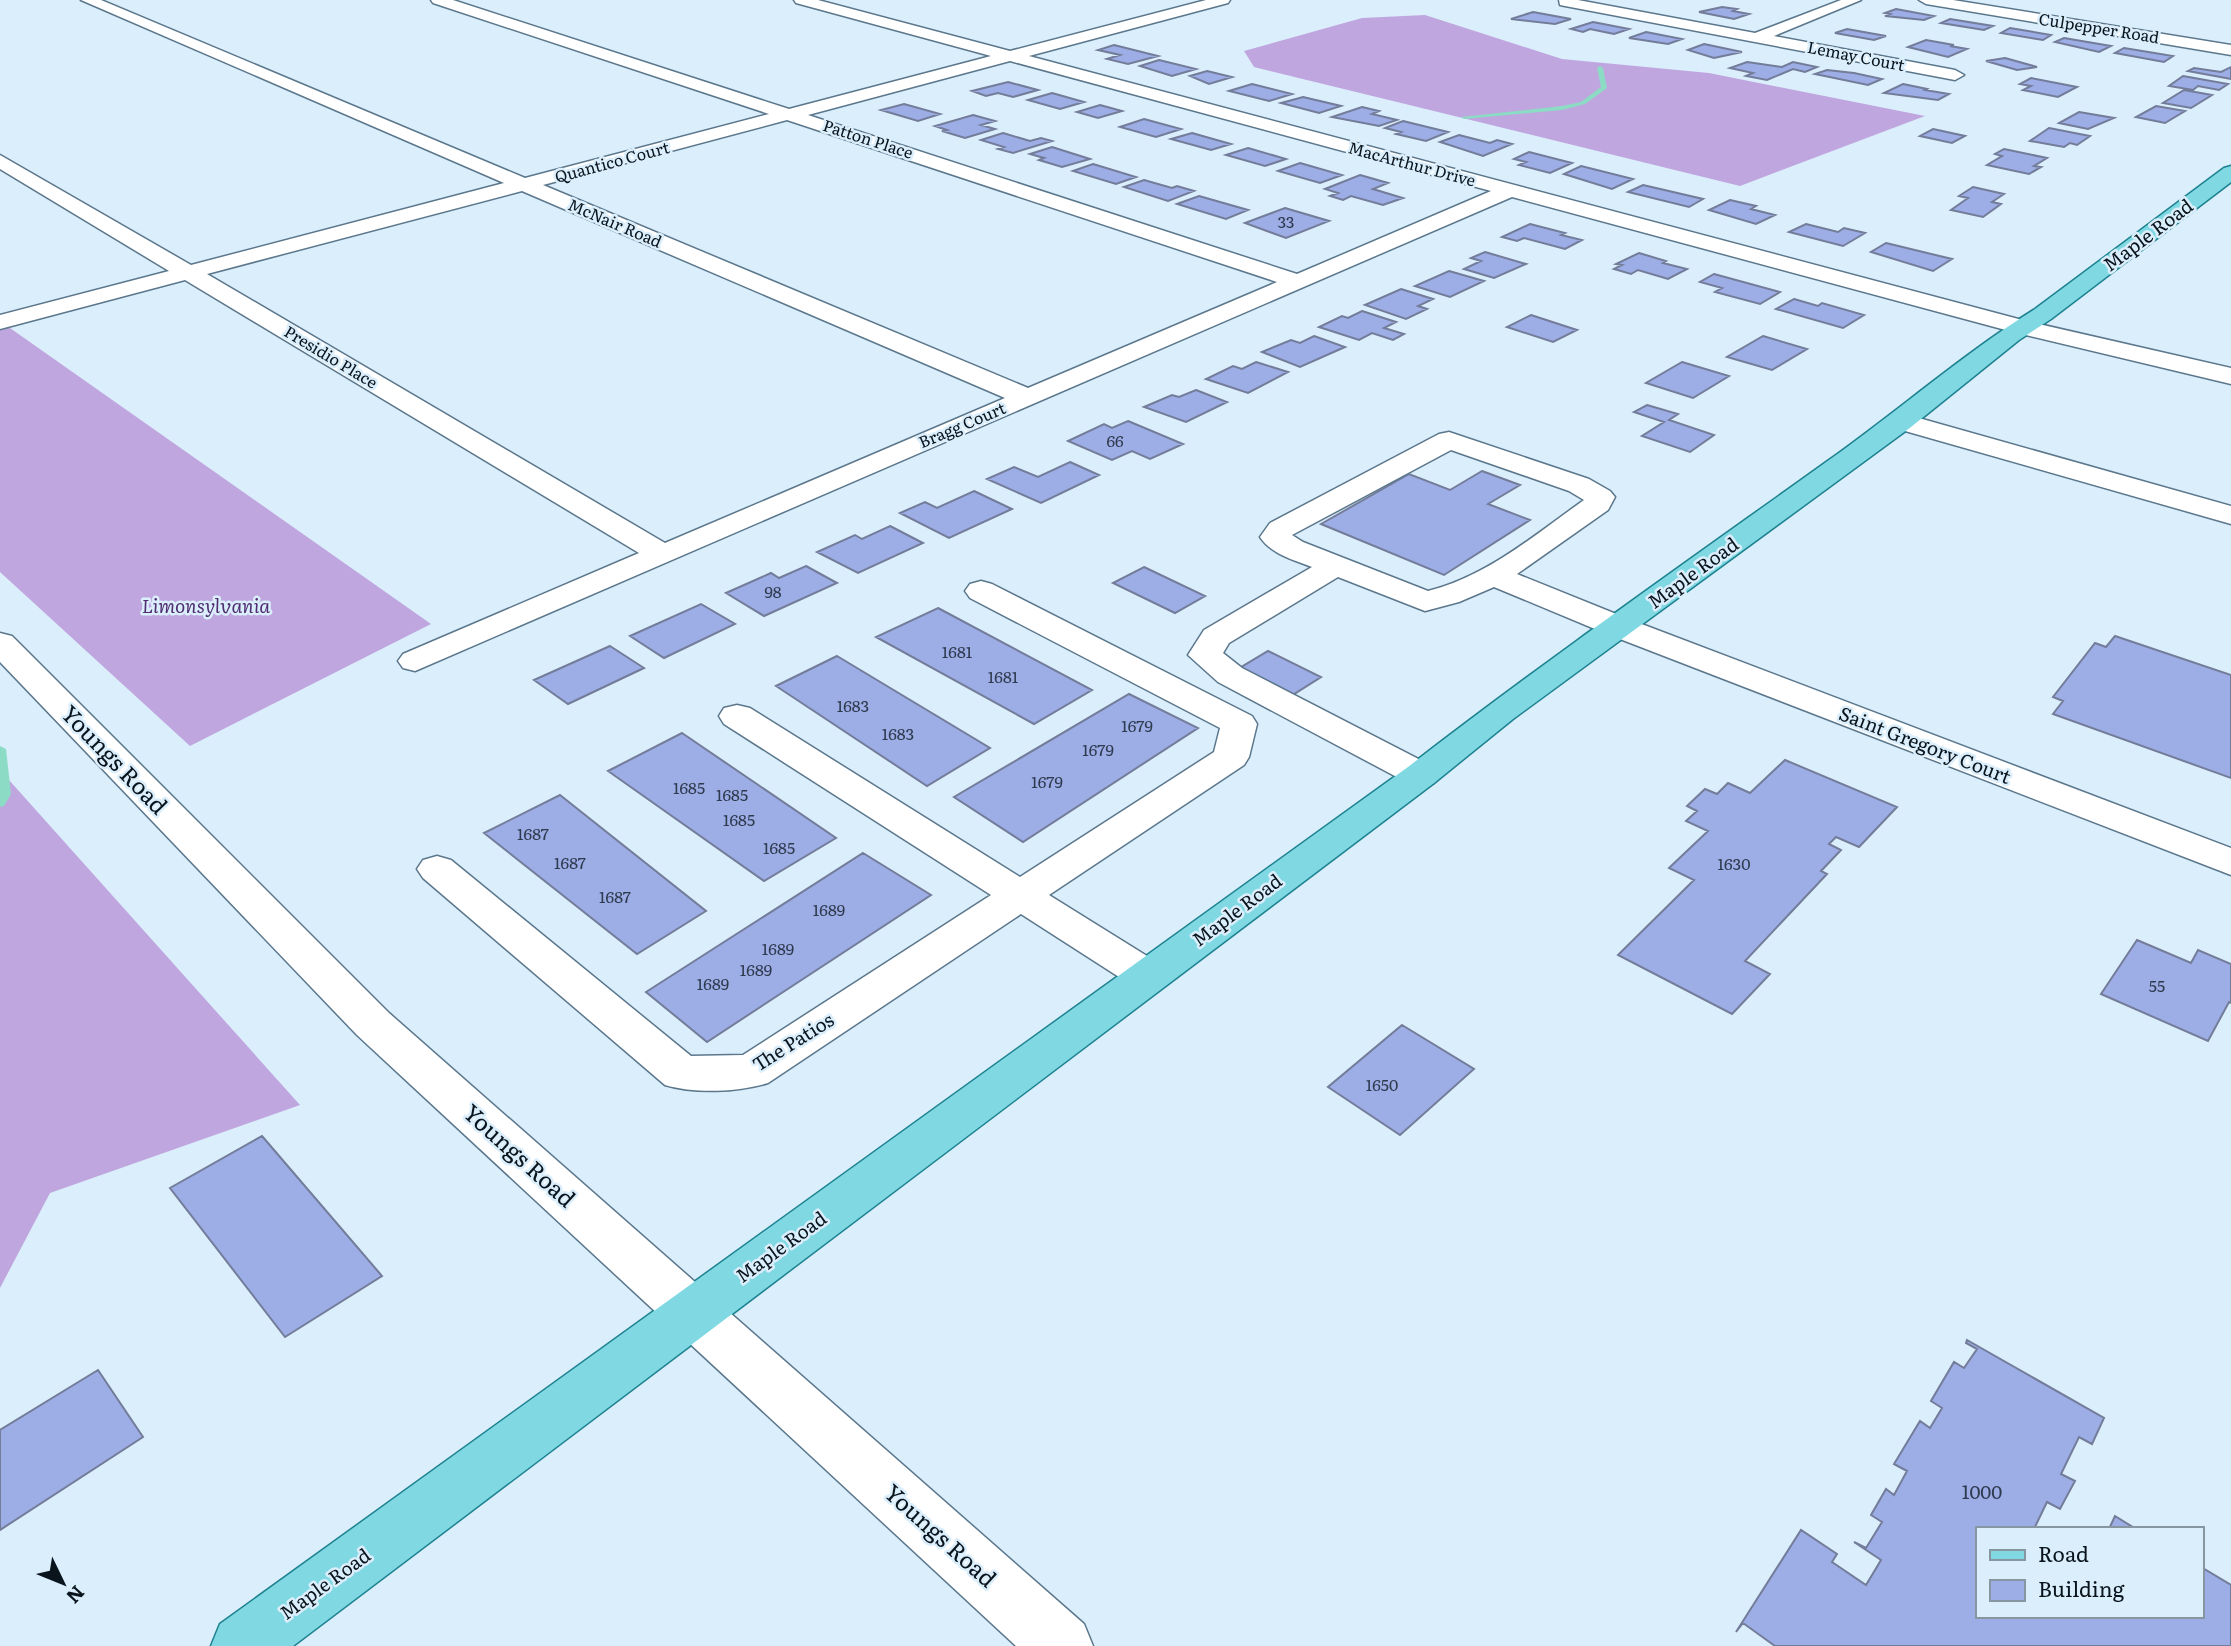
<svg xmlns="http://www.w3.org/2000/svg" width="2231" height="1646" font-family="Literata,serif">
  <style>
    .forest { fill: #c0a6df }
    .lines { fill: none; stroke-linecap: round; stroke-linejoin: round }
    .stream { fill: #8cdbc4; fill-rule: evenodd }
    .building { fill: #9dade6; stroke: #737c99; stroke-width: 2 }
    .minor-casing { stroke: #5b778c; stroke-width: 3 }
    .major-casing { stroke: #1e8290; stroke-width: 3 }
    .minor { fill: #fff; fill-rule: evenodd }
    .major { fill: #7fd8e2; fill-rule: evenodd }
    .labels { text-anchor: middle; stroke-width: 5; stroke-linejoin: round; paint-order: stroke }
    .far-street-label { font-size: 16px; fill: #09141c; stroke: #dbeefc }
    .number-label { font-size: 16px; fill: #2e3a4e }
    .street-label { font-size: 19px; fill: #09141c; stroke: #dbeefc }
    .park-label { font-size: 19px; font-style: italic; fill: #502e71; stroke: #dbeefc }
    .near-number-label { font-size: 19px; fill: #2e3a4e }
    .near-street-label { font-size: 23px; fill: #09141c; stroke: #dbeefc }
  </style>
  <rect width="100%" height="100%" fill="#dbeefc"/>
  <path class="forest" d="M1425,15L1562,59L1709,73L1925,116L1740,186L1254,67L1244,51L1362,18Z
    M0,321L431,624L190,746L0,572Z
    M0,770L300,1105L50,1193L0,1288Z"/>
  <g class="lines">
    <path class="stream" d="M1600,66L1603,68L1607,88L1585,104L1562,110L1464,119L1461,117L1562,106L1581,102L1601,87L1597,68Z
      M0,746L6,749L11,794L4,806L0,807Z"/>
  </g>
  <path class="building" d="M1722,7L1737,9L1733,11L1749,14L1734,19L1699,12Z
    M1896,9L1934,16L1924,20L1885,16L1890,14L1885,13Z
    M1533,12L1571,19L1555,24L1511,19Z
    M1950,19L1993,26L1984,30L1941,23Z
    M1593,22L1629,29L1614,34L1590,29L1583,32L1571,29Z
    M2010,28L2051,35L2043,40L2001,33Z
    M1847,29L1886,36L1874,40L1835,33Z
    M1646,32L1682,39L1668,44L1629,38Z
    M2064,38L2111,46L2099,52L2055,42Z
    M1926,40L1954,45L1950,46L1967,49L1948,57L1908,47Z
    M1704,44L1742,52L1714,58L1688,50Z
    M1114,45L1158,56L1128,64L1107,59L1120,55L1098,50Z
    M2124,48L2173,56L2164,62L2115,53Z
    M2005,58L2037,67L2017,70L1986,61Z
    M1159,60L1196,69L1172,76L1140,66Z
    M1747,62L1782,67L1793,62L1817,67L1805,72L1793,69L1767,80L1746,76L1753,73L1730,68Z
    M2231,67V79L2188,71L2194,68L2221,72Z
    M1827,70L1854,73L1882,79L1868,85L1815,74Z
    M1207,71L1232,77L1209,84L1190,76Z
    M2183,76L2228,84L2219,90L2198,86L2193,90L2169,86Z
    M2031,78L2077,87L2058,97L2023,90L2031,86L2020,84Z
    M1008,82L1038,90L1013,97L998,93L986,96L972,91Z
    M1252,84L1292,94L1269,101L1229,91Z
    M1903,84L1927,89L1925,90L1949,94L1938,100L1884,93Z
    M2184,90L2212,95L2191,108L2163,103Z
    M1052,93L1084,102L1060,109L1028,100Z
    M1303,97L1341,106L1319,113L1281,103Z
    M904,104L940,114L918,121L881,110Z
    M1100,105L1122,111L1098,118L1077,112Z
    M2156,106L2185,111L2165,123L2136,117Z
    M1362,107L1379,111L1372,114L1397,120L1379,126L1332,117Z
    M2079,112L2114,118L2088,129L2059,123Z
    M973,115L995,121L981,125L995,129L965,138L942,131L947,130L935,126Z
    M1144,119L1181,129L1156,137L1120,127Z
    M1403,121L1448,132L1426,141L1396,134L1401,132L1385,128Z
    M2049,128L2090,136L2077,145L2070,143L2064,147L2030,141Z
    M1933,129L1965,136L1952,143L1920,136Z
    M1003,133L1030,141L1041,138L1052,141L1013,153L998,149L1004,147L981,140Z
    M1192,133L1231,144L1211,150L1171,139Z
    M1459,135L1490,143L1497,140L1512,144L1483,156L1440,142Z
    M1052,147L1090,159L1062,167L1039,160L1044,158L1030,154Z
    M1248,148L1286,159L1265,166L1226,155Z
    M2004,149L2047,158L2034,166L2041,167L2029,174L1987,165L2002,156L1995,154Z
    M1529,152L1572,163L1550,173L1519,165L1526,162L1514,159Z
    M1300,163L1342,175L1320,183L1278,171Z
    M1093,164L1136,177L1116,184L1073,171Z
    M1581,166L1633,179L1612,189L1564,174Z
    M1360,175L1388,183L1373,189L1403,198L1383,205L1351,196L1343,200L1330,196L1338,193L1325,189Z
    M1144,180L1172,188L1177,186L1194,191L1168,201L1124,187Z
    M1643,185L1703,199L1689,207L1628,192Z
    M1973,187L2004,194L1992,202L2001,204L1983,217L1951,210L1968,198L1959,196Z
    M1199,196L1248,210L1226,219L1177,204Z
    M1730,200L1756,206L1751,209L1775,215L1756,224L1709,210Z
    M1285,208L1329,221L1286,238L1245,223Z
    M1530,224L1565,233L1561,235L1582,240L1565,249L1524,238L1517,241L1502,237Z
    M1806,224L1838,232L1844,228L1865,233L1843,246L1789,232Z
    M1886,243L1952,259L1933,271L1871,252Z
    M1485,252L1526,264L1494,278L1464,269L1481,261L1471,258Z
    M1639,253L1666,261L1663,263L1687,269L1668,279L1638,270L1631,274L1614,269L1622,265L1616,264Z
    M1449,271L1484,281L1450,297L1415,286Z
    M1714,274L1780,292L1760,304L1715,292L1722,288L1700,282Z
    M1401,289L1433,299L1418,306L1427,309L1406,319L1365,305Z
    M1794,299L1818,306L1822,303L1864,315L1843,328L1776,309Z
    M1362,311L1396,322L1384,328L1404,334L1393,340L1372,333L1359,340L1319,327L1342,316L1348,318Z
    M1531,315L1577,330L1553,342L1507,327Z
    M1314,336L1345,347L1300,367L1262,352L1291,340L1300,343Z
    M1763,336L1807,349L1772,370L1727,357Z
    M1256,362L1288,372L1248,393L1206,379L1233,366L1242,369Z
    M1682,362L1729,376L1693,398L1646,383Z
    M1196,390L1227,402L1186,422L1144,407L1172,395L1179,397Z
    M1647,405L1678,414L1669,420L1714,435L1690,452L1642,436L1664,422L1634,412Z
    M1128,421L1183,444L1150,459L1132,451L1112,460L1068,441L1104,424L1112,428Z
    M1070,462L1099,475L1041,503L987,479L1014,467L1038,477Z
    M1482,471L1520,485L1488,504L1530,520L1444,575L1321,524L1409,474L1450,490Z
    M974,491L1012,509L949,538L900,513L925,502L937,508Z
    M890,526L923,543L858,573L817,552L855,535L862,539Z
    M806,566L837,583L764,616L726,593L771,573L779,578Z
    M1144,567L1205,596L1175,613L1113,583Z
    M701,604L735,624L664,658L630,636Z
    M938,608L1092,690L1034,724L876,637Z
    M2115,636L2231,675V778L2053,714L2063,701L2053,697L2095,643L2106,647Z
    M610,646L644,668L568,704L534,680Z
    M1268,651L1321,677L1291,696L1238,669Z
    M837,656L990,748L927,786L776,686Z
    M1129,694L1198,728L1023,842L954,797Z
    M682,733L836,838L764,881L608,771Z
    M1785,760L1897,807L1859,847L1836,837L1829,844L1841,850L1821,871L1827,874L1745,961L1770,974L1732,1014L1618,955L1694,880L1669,868L1708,831L1686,821L1697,811L1687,806L1705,789L1717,794L1728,783L1750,793Z
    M560,795L706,911L637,954L484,833Z
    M863,853L931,895L707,1042L646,992Z
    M2137,940L2191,963L2198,950L2231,964V1003L2229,1002L2208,1041L2101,994Z
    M1402,1025L1474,1069L1400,1135L1328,1087Z
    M262,1136L382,1276L285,1337L170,1188Z
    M1967,1340L2104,1418L2092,1444L2079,1437L2061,1474L2075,1481L2060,1509L2047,1502L2034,1529H1977V1616H2201V1567L2231,1585V1646H1775L1743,1623L1736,1632L1801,1530L1837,1554L1832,1562L1866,1585L1881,1560L1854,1542L1866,1548L1882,1522L1871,1515L1886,1489L1894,1495L1907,1471L1894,1464L1920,1421L1930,1428L1942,1408L1931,1401L1954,1362L1964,1368L1977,1349L1966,1343Z
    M98,1370L143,1437L0,1530V1430Z
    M2115,1516L2136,1529H2109Z"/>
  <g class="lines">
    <defs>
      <path id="minor" d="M81,0H101L525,178L769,114L433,3L431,0H453L789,109L991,56L796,3L794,0H818L1010,51L1206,0H1230L1228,3L1029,56L2026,321L2231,368V384L2013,332L1512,197L415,671L403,668L398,661L403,654L639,553L185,280L0,329V315L169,271L0,169V155L191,265L504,183ZM1010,61L1491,191L1297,274L808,115ZM787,120L1277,282L1028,388L543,185ZM522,191L1005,398L665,543L207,274Z
        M1559,0H1578L1755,33L1841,0H1861L1774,36L1955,70L1964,75L1955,80L1565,6L1560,5Z
        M1919,0H1953L2231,45V55L1926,4Z
        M1901,413L2231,506V524L1891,427L1888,421L1891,415Z
        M1449,432L1589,479L1610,491L1615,497L1608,510L1517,574L1631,620L2231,848V875L1607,634L1494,587L1459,602L1425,611L1338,577L1229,643L1223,653L1242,668L1434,767L1440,775L1434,783L1421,786L1408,783L1218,682L1188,655L1204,630L1312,567C1294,560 1271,554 1260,537L1270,523L1439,434ZM1451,450L1569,491L1584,500C1536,534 1486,577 1428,591L1303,542L1292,535Z
        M981,581L992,584L1252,716L1257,724L1249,757L1244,765L1049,895L1163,966L1169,976L1163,986L1148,991L1133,986L1021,914L768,1083C738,1092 695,1094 665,1085L423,878L417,869L423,860L437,856L451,860L691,1056L743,1055L991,895L724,724L719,716L724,708L737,705L750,708L1020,877L1214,752L1220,728L970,598L965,591L970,584Z
        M0,633L12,636L389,1013L1084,1624L1093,1646H1016L357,1035L0,662Z"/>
      <path id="major" d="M2231,166V182L2051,319L2019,340L1911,427L1513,719L1434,783L293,1646H211L220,1624L1408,767C1545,661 1688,561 1829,460C1898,411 1963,354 2035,309L2224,168Z"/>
    </defs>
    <use href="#minor" class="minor-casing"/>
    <use href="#major" class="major-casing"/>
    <use href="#minor" class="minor"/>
    <use href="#major" class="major"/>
  </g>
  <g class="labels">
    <g class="far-street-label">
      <text transform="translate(2099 28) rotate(9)" y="6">Culpepper Road</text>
      <text transform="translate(1856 56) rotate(11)" y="6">Lemay Court</text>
      <text transform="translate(868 139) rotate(18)" y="6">Patton Place</text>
      <text transform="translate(612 162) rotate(-15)" y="6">Quantico Court</text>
      <text transform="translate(1412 164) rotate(15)" y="6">MacArthur Drive</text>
      <text transform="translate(615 223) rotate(23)" y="6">McNair Road</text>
      <text transform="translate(331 357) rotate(31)" y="6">Presidio Place</text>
      <text transform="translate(962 425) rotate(-23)" y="6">Bragg Court</text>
    </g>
    <g class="number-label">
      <text x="1286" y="228">33</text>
      <text x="1115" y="447">66</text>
      <text x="773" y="598">98</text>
      <text x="957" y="658">1681</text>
      <text x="1003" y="683">1681</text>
      <text x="853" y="712">1683</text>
      <text x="1137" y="732">1679</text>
      <text x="898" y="740">1683</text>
      <text x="1098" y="756">1679</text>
      <text x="1047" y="788">1679</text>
      <text x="689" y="794">1685</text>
      <text x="732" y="801">1685</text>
      <text x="739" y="826">1685</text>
      <text x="533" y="840">1687</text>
      <text x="779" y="854">1685</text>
      <text x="570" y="869">1687</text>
      <text x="1734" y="870">1630</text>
      <text x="615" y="903">1687</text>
      <text x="829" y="916">1689</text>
      <text x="778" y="955">1689</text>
      <text x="756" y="976">1689</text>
      <text x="713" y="990">1689</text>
      <text x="2157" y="992">55</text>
      <text x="1382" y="1091">1650</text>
    </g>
    <g class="street-label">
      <text transform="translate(2148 235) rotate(-37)" y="7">Maple Road</text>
      <text transform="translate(1693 573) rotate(-36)" y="7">Maple Road</text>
      <text transform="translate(1925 745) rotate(21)" y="7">Saint Gregory Court</text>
      <text transform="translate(1237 910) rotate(-37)" y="7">Maple Road</text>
      <text transform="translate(793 1042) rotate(-32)" y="7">The Patios</text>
      <text transform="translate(781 1247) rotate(-36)" y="7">Maple Road</text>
      <text transform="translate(325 1584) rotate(-36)" y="7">Maple Road</text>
    </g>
    <g class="park-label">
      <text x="206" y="613">Limonsylvania</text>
    </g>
    <g class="near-number-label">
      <text x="1982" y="1499">1000</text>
    </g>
    <g class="near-street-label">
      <text transform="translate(114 760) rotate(46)" y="8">Youngs Road</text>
      <text transform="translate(519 1156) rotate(42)" y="8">Youngs Road</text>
      <text transform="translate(940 1536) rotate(42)" y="8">Youngs Road</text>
    </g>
  </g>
  <rect x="1976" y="1527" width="228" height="91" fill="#dbeefc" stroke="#8797a2" stroke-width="2"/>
  <rect x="1990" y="1550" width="35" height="10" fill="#7fd8e2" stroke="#8797a2" stroke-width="2"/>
  <text x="2038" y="1562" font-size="21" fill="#09141c">Road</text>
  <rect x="1990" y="1580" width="35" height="21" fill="#9dade6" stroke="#8797a2" stroke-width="2"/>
  <text x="2038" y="1597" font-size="21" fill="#09141c">Building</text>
  <g transform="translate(63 1583) rotate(133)" stroke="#dbeefc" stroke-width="5" paint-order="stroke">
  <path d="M0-5L12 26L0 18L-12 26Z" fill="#09141c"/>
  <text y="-10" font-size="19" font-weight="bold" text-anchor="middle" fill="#09141c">N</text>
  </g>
</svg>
